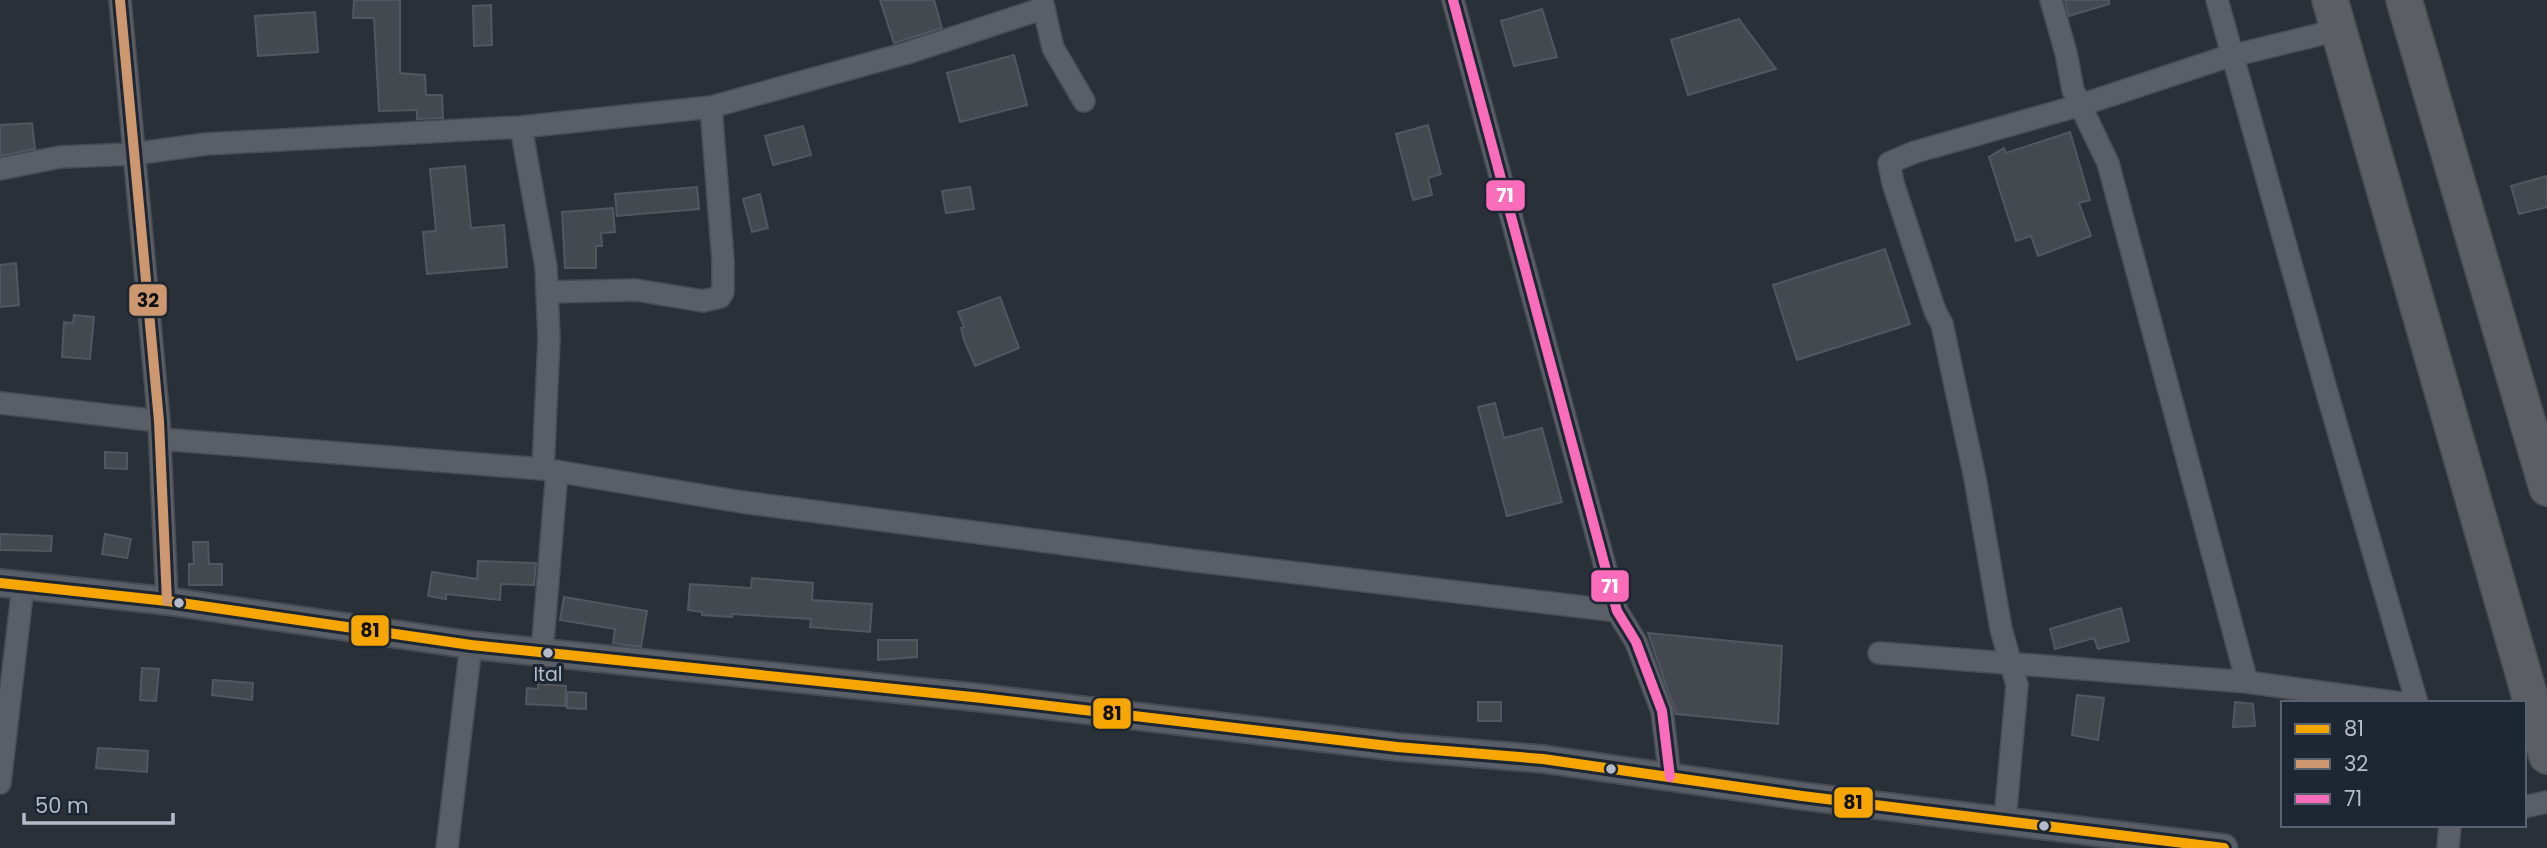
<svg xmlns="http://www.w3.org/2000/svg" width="2547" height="848" font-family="Poppins,sans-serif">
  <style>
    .building { fill: #444950; stroke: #52575f; stroke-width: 2 }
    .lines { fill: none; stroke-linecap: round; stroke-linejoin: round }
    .minor-casing { stroke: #484c53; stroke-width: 24 }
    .tertiary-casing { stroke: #484c53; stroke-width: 30 }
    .trunk-casing { stroke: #474c53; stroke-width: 38 }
    .minor { stroke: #5a5e66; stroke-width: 21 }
    .tertiary { stroke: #5a5e66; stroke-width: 26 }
    .trunk { stroke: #5b5f64; stroke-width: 35 }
    .bus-1-casing { stroke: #1d2633; stroke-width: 16 }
    .bus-2-casing { stroke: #1d2633; stroke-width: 16 }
    .bus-3-casing { stroke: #1d2633; stroke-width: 16 }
    .bus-1 { stroke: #f7a600; stroke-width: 10 }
    .bus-2 { stroke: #cd976f; stroke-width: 10 }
    .bus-3 { stroke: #fb6dba; stroke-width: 10 }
    .bus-dot { fill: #b4bcc9; stroke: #1d2633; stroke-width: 2.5 }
    .labels { text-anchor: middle; stroke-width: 6; stroke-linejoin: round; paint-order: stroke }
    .bus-label { font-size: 19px; fill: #b4bcc9; stroke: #1d2633 }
    .line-badge { stroke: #1d2633; stroke-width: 2.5 }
    .badge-label { font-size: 19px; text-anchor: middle; font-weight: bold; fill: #fff }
    .pale-badge-label { font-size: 19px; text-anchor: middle; font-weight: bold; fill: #111 }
  </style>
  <rect width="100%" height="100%" fill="#2a3038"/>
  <path class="building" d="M354,0H400V73L425,75L426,95H442L443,118L417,119V110L379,111L374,18H353Z
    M880,0H934L942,28L894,43Z
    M2065,0H2109V4L2069,16Z
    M491,5L492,45L474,46L473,6Z
    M1542,9L1557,57L1514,66L1501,21Z
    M315,12L318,52L258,56L255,16Z
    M1739,19L1776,69L1688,95L1671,40Z
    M1014,55L1027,105L960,122L947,73Z
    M32,123L35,149L0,156V125Z
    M1428,125L1441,174L1428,178L1432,195L1413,200L1396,134Z
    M803,126L811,155L773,165L765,136Z
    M2070,132L2090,200L2079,203L2091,236L2038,256L2031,236L2016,241L1989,157L2004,148L2006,153Z
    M465,166L471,228L504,225L507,267L427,274L423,232L436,231L430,169Z
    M2547,176V207L2519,214L2511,186Z
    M697,187L699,209L617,216L615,194Z
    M970,187L974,209L946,213L942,191Z
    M760,194L768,228L752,232L743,199Z
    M613,208L615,232L601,233L602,246H596V268H565L562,212Z
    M1885,249L1910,324L1797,360L1773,285Z
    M16,263L19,305L0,307V265Z
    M1000,297L1019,348L975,366L964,340L961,328L964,327L958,312Z
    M74,315L94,317L90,359L62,357L64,322L73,323Z
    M1495,403L1504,438L1542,428L1562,502L1507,516L1478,407Z
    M105,452L127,453V469L105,468Z
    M0,534L52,536L51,551L0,550Z
    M105,534L131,539L127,558L102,554Z
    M193,542H208L209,564H222V585H189V564H194Z
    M478,561L536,563L534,585L501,584L500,600L446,594V599L428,596L432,572L477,579Z
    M752,578L813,583L812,600L872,604L870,632L810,627L811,619L732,614V617L702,615V612L688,610L690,584L751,588Z
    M564,597L647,611L641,647L613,643L615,629L560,620Z
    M2121,608L2129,641L2098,649L2094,638L2055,649L2050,629Z
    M1648,633L1782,646L1778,724L1676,714Z
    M878,640H917V657L878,660Z
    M142,668L159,669L156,701L140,700Z
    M213,680L253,683L252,700L212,695Z
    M538,684L566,686L565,706L526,704L527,688L538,689Z
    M567,692L586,693V709L567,708Z
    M2077,695L2104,698L2098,740L2072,735Z
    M1478,702H1501V721H1478Z
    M2235,702L2253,704L2255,726L2233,727Z
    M98,748L148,751L147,772L96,768Z"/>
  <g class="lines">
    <defs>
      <path id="minor" d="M120,0L159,421L167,601
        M1042,0L1053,48L1084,101
        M1453,0L1617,611L1636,642L1662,711L1670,777
        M2051,0L2066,53L2073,90L2108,163L2247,682
        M2217,0L2326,389L2417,703
        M521,127L546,267L549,339L543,469
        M0,169L60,157L133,154L206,144L521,127L711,107L907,53L1044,8
        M547,292L636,290L703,301L720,297L723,292V261L711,107
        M0,403L159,421
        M160,439L543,469L742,502L1188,560L1617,611
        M542,653L557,471
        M1879,653L2247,682L2401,703
        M0,783L23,586
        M2524,807L2547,802
        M2005,820L2017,685L2001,629L1975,478L1942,324L1935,311L1893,183L1889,163L1915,152L2081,105L2223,58L2338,30
        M447,848L471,645
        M2448,848L2450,825"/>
      <path id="tertiary" d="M0,583L167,601L471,645L982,698L1397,747L1543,759L1802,796L2224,848"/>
      <path id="trunk" d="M2330,0L2547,756
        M2404,0L2547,488"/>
    </defs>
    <use href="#minor" class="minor-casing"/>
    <use href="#tertiary" class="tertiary-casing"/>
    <use href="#trunk" class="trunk-casing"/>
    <use href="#minor" class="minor"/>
    <use href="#tertiary" class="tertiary"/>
    <use href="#trunk" class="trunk"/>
    <defs>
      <path id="bus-1" d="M0,583L167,601L471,645L982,698L1397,747L1543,759L1802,796L2224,848"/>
      <path id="bus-2" d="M120,0L159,421L167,601"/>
      <path id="bus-3" d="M1453,0L1617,611L1636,642L1662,711L1670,777"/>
    </defs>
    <use href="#bus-1" class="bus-1-casing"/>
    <use href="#bus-2" class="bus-2-casing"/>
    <use href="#bus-3" class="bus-3-casing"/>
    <use href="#bus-1" class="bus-1"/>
    <use href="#bus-2" class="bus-2"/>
    <use href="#bus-3" class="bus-3"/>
  </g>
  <g class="bus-dot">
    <circle cx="179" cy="603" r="6"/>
    <circle cx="548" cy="653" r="6"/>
    <circle cx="1611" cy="769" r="6"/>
    <circle cx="2044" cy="826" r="6"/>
  </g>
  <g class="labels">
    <g class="bus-label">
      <text x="548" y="681">Ital</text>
    </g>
  </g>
  <g class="line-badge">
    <rect x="1485" y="179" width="41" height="33" rx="7" fill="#fb6dba"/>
    <rect x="128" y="283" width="40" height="34" rx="7" fill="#cd976f"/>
    <rect x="1590" y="569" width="40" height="34" rx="7" fill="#fb6dba"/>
    <rect x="350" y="614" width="40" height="33" rx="7" fill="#f7a600"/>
    <rect x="1092" y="697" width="40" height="33" rx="7" fill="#f7a600"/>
    <rect x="1833" y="786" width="41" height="33" rx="7" fill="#f7a600"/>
  </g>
  <g class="badge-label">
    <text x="1505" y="202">71</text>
    <text x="1610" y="593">71</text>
  </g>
  <g class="pale-badge-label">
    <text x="148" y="307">32</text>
    <text x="370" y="637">81</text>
    <text x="1112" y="720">81</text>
    <text x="1853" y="809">81</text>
  </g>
  <rect x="2281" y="701" width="245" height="126" fill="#1d2633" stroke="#59626f" stroke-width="2"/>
  <rect x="2295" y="724" width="35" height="10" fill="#f7a600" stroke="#59626f" stroke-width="2"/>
  <text x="2344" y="736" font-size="21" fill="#b4bcc9">81</text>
  <rect x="2295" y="759" width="35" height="10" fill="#cd976f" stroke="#59626f" stroke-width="2"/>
  <text x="2344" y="771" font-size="21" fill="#b4bcc9">32</text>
  <rect x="2295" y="794" width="35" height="10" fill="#fb6dba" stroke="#59626f" stroke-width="2"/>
  <text x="2344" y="806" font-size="21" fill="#b4bcc9">71</text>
  <path d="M24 813v10h149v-10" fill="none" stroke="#b4bcc9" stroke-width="3.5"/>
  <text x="35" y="813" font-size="21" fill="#b4bcc9" stroke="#1d2633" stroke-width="5" paint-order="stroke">50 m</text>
</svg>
